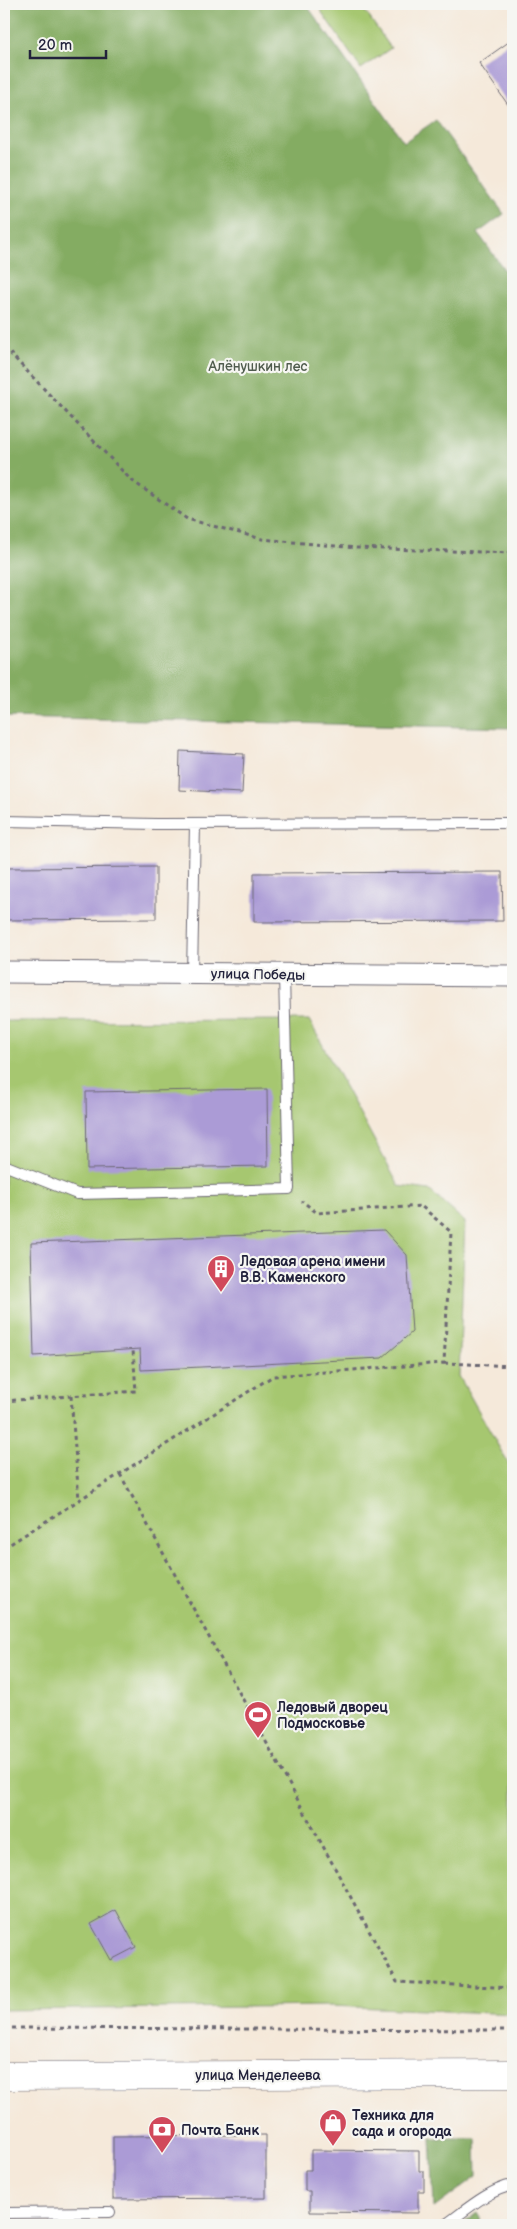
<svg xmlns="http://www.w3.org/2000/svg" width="517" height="2229" font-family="'Balsamiq Sans',sans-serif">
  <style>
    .green { fill: #a6c770; stroke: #647456 }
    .forest { fill: #84ac62; stroke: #53674e }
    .building { fill: #ab9bd6 }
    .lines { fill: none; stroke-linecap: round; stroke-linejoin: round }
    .service-casing { stroke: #6c6873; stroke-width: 12 }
    .minor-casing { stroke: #6c6873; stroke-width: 23 }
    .secondary-casing { stroke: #6c6873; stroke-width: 29 }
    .path { stroke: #6c6873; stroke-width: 3; stroke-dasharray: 4 4; stroke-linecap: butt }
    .service { stroke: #fff; stroke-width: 10 }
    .minor { stroke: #fff; stroke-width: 21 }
    .secondary { stroke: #fff; stroke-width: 28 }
    .labels { text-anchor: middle; stroke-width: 4.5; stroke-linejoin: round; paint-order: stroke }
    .park-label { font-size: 14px; fill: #505c4e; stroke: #f6f6f2 }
    .street-label { font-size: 14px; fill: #22223b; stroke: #f6f6f2 }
    .poi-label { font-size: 14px; font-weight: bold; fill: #22223b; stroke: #f6f6f2; text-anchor: start }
  </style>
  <rect width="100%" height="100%" fill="#f6f6f2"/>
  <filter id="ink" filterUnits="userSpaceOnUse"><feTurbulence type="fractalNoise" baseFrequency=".02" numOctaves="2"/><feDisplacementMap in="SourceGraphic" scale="10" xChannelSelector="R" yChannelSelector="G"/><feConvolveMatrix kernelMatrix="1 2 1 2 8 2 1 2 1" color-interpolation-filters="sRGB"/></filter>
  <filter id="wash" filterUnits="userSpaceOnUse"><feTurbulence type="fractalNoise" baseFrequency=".0096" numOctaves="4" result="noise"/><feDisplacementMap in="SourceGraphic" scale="20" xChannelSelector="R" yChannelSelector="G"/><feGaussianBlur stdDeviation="1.12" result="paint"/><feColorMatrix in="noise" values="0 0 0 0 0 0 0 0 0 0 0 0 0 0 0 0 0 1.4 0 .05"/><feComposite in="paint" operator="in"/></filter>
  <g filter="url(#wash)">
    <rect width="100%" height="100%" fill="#f5e9da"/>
    <path class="green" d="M316,4H360L391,48L361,69Z
      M309,1020L399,1186L429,1190L465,1222L459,1376L513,1472V2014L332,2006L4,2010V1021Z"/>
    <path class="forest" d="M4,4H306L404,142L436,120L504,214L478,233L513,282V728L4,717Z
      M431,2138H476L477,2176L434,2208Z
      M477,2213L480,2218L481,2225H460Z"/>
    <g id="blocks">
      <path class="building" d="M513,39V112L479,63Z
        M180,751L244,754L242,793L179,790Z
        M156,867V919L4,920V868Z
        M502,872L503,921L254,922V873Z
        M267,1089L268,1166L87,1169L86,1092Z
        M384,1230L407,1255L412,1332L382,1358L141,1370L140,1349L34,1356L31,1243Z
        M116,1910L136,1947L111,1960L91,1924Z
        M266,2135V2198L113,2199V2136Z
        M311,2150L419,2151V2171H424V2191H418V2213L310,2212V2191H305V2170H311Z"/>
    </g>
  </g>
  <g filter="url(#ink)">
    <use href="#blocks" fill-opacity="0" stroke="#6c6873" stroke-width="1"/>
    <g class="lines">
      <defs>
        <path id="service" d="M4,821L156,824L513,823
          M192,974L195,824
          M4,1165L77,1194L289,1189L284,974
          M4,2213L110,2212
          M445,2225C466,2210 488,2190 513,2185"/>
        <path id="minor" d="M4,972L513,976"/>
        <path id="secondary" d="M4,2076L513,2074"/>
      </defs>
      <use href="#service" class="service-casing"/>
      <use href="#minor" class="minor-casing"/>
      <use href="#secondary" class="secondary-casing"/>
      <path class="path" d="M4,347L131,480L187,519L262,539L356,548L513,553
        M444,1363L513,1366
        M71,1396L79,1500
        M4,1401L136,1391L133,1350
        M120,1474L397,1982L513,1988
        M4,1548L273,1376L444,1363L451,1232L421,1206L317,1213L302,1201
        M4,2028L513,2030"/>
      <use href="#service" class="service"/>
      <use href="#minor" class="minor"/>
      <use href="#secondary" class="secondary"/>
    </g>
  </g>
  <defs>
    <symbol id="building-pin" viewBox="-11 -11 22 30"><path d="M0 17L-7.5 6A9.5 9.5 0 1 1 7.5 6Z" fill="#d1495b" stroke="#f6f6f2"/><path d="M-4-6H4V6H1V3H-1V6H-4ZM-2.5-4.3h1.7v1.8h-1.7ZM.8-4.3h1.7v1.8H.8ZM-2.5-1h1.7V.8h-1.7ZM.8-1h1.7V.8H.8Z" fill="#fff"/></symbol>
    <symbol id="stadium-pin" viewBox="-11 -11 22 30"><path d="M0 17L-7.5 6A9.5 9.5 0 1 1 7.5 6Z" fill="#d1495b" stroke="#f6f6f2"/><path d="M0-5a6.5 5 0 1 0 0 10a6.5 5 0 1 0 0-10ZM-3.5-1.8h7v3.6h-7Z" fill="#fff"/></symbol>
    <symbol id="shop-pin" viewBox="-11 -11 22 30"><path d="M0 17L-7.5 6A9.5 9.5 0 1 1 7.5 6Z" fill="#d1495b" stroke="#f6f6f2"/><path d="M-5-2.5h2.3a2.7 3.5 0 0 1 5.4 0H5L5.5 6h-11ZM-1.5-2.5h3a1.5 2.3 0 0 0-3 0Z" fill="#fff"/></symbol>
    <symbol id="bank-pin" viewBox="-11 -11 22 30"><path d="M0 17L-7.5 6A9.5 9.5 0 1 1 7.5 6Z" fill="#d1495b" stroke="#f6f6f2"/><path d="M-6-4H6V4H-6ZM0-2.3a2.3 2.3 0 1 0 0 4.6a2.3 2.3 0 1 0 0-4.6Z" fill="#fff"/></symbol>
  </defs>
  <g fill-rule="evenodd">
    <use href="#building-pin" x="205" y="1253" width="32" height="43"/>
    <use href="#stadium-pin" x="242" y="1699" width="32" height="43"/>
    <use href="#shop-pin" x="317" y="2107" width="32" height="43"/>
    <use href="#bank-pin" x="146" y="2114" width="32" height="43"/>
  </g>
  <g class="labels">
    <g class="park-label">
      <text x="258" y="371">Алёнушкин лес</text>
    </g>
    <g class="street-label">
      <text transform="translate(258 974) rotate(1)" y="5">улица Победы</text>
      <text x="258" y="2080">улица Менделеева</text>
    </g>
    <g class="poi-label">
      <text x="240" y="1266">Ледовая арена имени<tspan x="240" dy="16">В.В. Каменского</tspan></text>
      <text x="277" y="1712">Ледовый дворец<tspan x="277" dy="16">Подмосковье</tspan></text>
      <text x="352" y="2120">Техника для<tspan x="352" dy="16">сада и огорода</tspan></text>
      <text x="181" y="2135">Почта Банк</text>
    </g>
  </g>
  <rect width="517" height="2229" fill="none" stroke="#f6f6f2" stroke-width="20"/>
  <path d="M30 50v8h76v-8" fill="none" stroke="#22223b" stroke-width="2.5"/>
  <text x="38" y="50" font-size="15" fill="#22223b" stroke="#f6f6f2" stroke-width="4" paint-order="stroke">20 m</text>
</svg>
